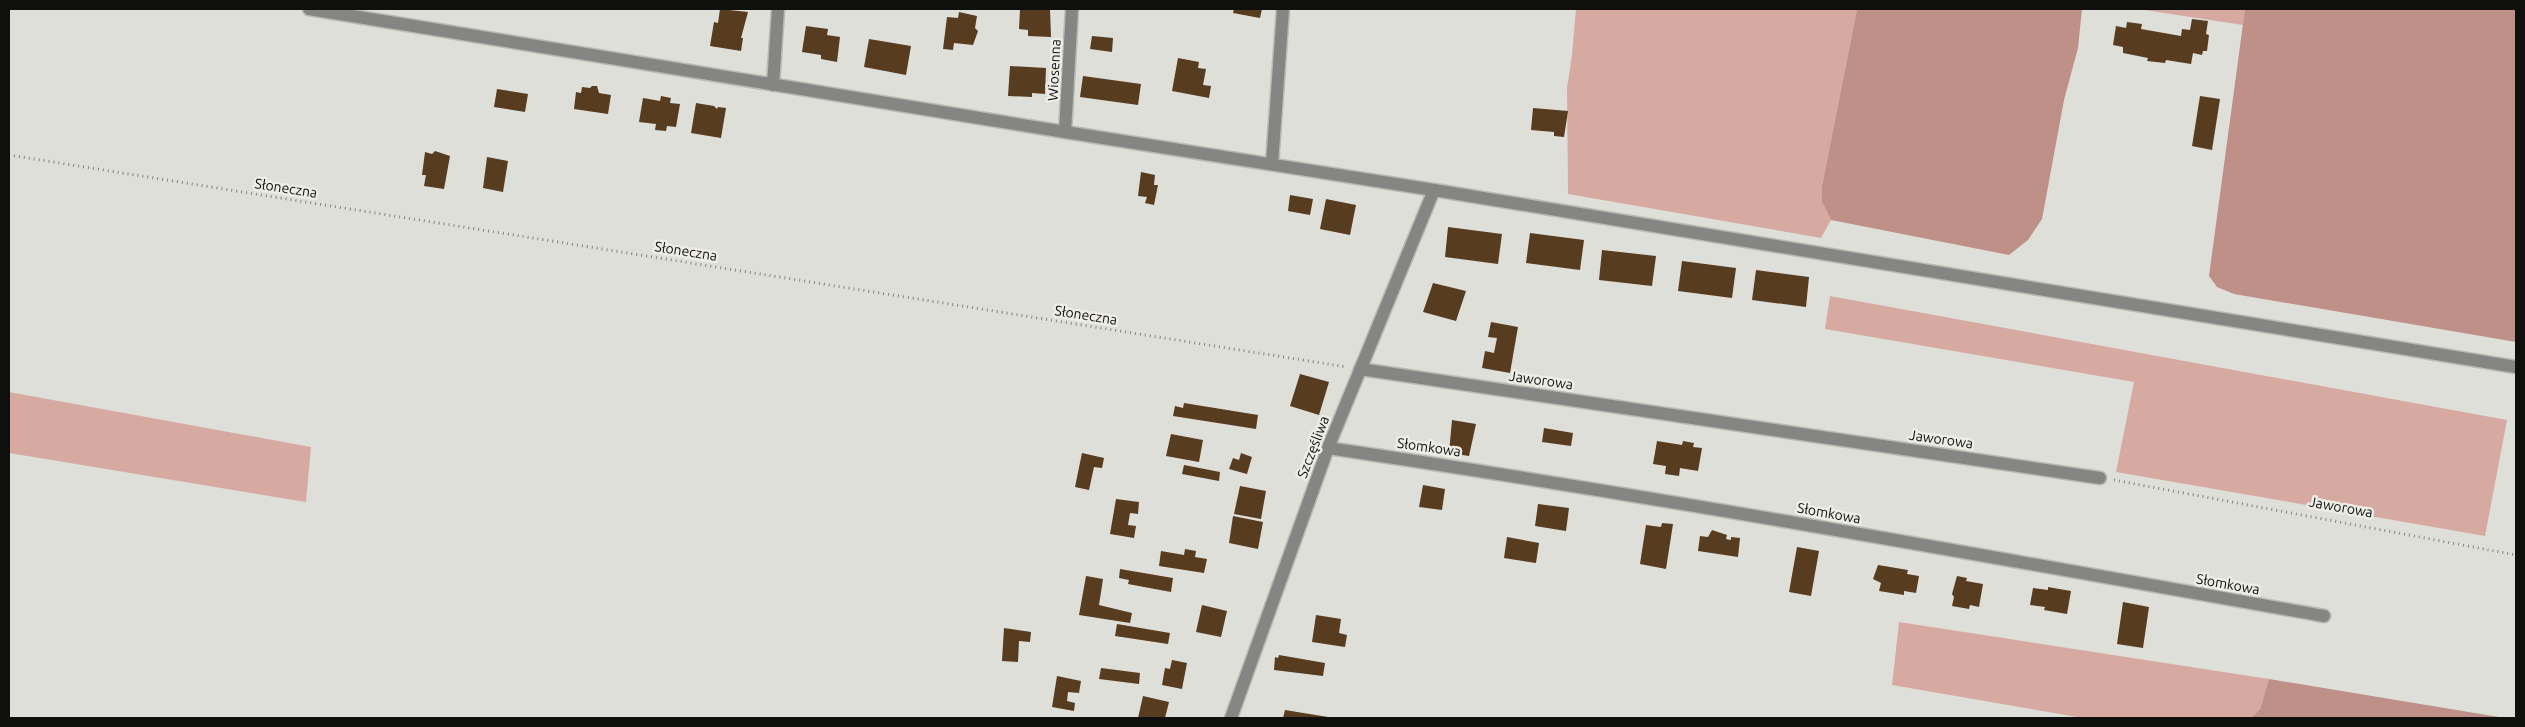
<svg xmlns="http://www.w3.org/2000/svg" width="2525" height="727" font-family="Ubuntu,sans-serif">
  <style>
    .green { fill: #d7aaa1 }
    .forest { fill: #be9087 }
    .building { fill: #573c1f }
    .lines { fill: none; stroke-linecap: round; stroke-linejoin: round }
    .minor-casing { stroke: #babab4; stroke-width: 15 }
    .path { stroke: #868681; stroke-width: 3; stroke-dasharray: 1 4; stroke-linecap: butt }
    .minor { stroke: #858684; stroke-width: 12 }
    .labels { text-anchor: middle; stroke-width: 5; stroke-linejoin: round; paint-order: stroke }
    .street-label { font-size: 14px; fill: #0f0f0d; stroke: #edece6 }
  </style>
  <rect width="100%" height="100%" fill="#dfdfd9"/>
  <path class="green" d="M1576,9H1857L1822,186V202L1831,220L1821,238L1568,194L1567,88L1572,55Z
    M2138,9H2245L2243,25Z
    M1830,296L2507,420L2485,536L2116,472L2134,382L1825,329Z
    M9,392L311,447L306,502L9,453Z
    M1899,622L2269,679L2260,709L2251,718H2083L1892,685Z"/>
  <path class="forest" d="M1857,9H2082L2078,48L2064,100L2042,219L2028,240L2009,255L1831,220L1822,202V186Z
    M2245,9H2516V342L2234,294L2217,287L2209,276Z
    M2269,679L2505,718H2251L2260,709Z"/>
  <path class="building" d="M720,9L748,12L741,38H743L741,51L710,46L714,22L718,23Z
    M1020,9H1050L1051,37L1028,36V30L1019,29Z
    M1234,9H1262L1260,18L1233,13Z
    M959,12L977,16L975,28L978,31L973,45L954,43L953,50L943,49L947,17L958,18Z
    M2192,19L2208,21L2206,34L2209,35L2207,51H2203L2202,55L2193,53L2191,64L2166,60L2165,63L2147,61L2148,58L2123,53V47L2113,45L2116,26L2126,28L2127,22L2142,24L2141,29L2181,36L2182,29L2190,30Z
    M806,26L828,29L827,35L840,37L837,62L821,59V55L802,52Z
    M1092,36L1113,38L1112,52L1090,49Z
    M869,39L911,46L906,75L864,67Z
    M1178,58L1199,62L1198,68L1206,69L1203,85L1211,86L1209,98L1172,91Z
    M1010,66L1046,68L1045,94L1032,93V97L1008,96Z
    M1083,76L1141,84L1138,105L1080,97Z
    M592,86H597L599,93L611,95L608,114L574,109L576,92L581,93L582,87L590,88Z
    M497,89L528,94L525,112L494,107Z
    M661,96L671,98L670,103L680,104L676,127L667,126L666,131L655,130L656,124L639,122L643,98L660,101Z
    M2200,96L2220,99L2212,150L2192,146Z
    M696,103L714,106L717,109L718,107L726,108L721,138L691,133Z
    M1533,108L1568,111L1564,137L1554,136V132L1531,130Z
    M435,151L450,156L444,189L424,186L426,175H422L425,152L432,154Z
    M487,157L508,161L503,192L483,188Z
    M1141,172L1155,175L1154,185H1158L1154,205L1145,203L1147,197L1138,196Z
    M1290,195L1313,199L1310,215L1288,211Z
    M1326,199L1356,205L1350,235L1320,229Z
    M1448,227L1502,234L1498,264L1445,257Z
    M1530,233L1584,240L1580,270L1526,263Z
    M1602,250L1656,256L1652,286L1599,280Z
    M1682,261L1736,268L1732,298L1678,291Z
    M1756,270L1809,277L1806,307L1752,300Z
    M1433,283L1466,291L1456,321L1423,312Z
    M1491,322L1518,327L1510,373L1482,368L1485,351L1494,353L1497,338L1488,337Z
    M1300,374L1329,382L1319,415L1290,406Z
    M1184,403L1258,415L1256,429L1173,416L1175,406L1183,408Z
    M1452,420L1476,424L1469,456L1449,453Z
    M1544,428L1573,433L1571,446L1542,442Z
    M1171,434L1203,440L1199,462L1166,456Z
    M1657,441L1682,445L1683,441L1694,443L1693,447L1702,448L1698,471L1680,468L1679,476L1665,474L1666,466L1653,464Z
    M1082,453L1104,458L1102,468L1094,467L1089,490L1075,487Z
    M1241,453L1252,457L1247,474L1229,469L1233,458L1239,460Z
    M1184,465L1220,472L1219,481L1182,474Z
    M1423,485L1445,489L1442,510L1419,507Z
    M1240,486L1266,491L1261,519L1234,514Z
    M1116,499L1139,502L1138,514L1130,513L1128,525L1136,526L1134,538L1110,534Z
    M1538,504L1569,508L1566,531L1535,526Z
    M1233,516L1263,522L1258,549L1229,543Z
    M1662,523L1673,524L1666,569L1640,564L1646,525L1661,527Z
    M1712,530L1727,535L1726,539L1731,540V537L1740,538L1738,557L1698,551L1700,536L1708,537Z
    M1507,537L1539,543L1536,563L1504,558Z
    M1797,547L1819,551L1811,596L1789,592Z
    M1185,549L1196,551L1195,557L1207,559L1204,573L1159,566L1161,551L1184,555Z
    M1878,565L1908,570L1907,574L1919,576L1916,593L1904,591V595L1879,591L1881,583L1873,579Z
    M1120,569L1173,578L1171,592L1128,584L1129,580L1119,578Z
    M1086,576L1103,579L1099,605L1132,613L1130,623L1079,615Z
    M1957,576L1967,578L1966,581L1983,584L1979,607L1970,605L1969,609L1952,606L1954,597L1952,594Z
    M2048,587L2071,591L2067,614L2044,610L2045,607L2030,605L2033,588L2048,590Z
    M2123,602L2149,607L2143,648L2117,644Z
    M1202,605L1227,611L1221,637L1196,632Z
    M1316,615L1341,619L1339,633L1347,635L1345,647L1312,642Z
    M1117,624L1170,633L1168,644L1115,636Z
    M1004,628L1031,632L1030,642L1019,641L1018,662L1002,661Z
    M1279,655L1325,663L1323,676L1274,670L1275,657L1278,658Z
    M1172,660L1187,663L1182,689L1162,685L1165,668L1170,669Z
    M1101,668L1140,673L1139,684L1099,679Z
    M1057,676L1081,681L1079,693L1068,692L1067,701L1075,703L1074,711L1052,707Z
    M1143,696L1169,702L1165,718H1138Z
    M1285,710L1328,717V718H1283Z"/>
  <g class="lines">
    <defs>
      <path id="minor" d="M309,9L1065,132L1434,190L2516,367
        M773,85L778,9
        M1065,132L1072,9
        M1272,164L1283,9
        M1360,369L2100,478
        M1328,448C1661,497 1992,557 2324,616
        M1231,718L1328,448L1434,190"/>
    </defs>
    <use href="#minor" class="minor-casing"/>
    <path class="path" d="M9,155L1347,367
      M2114,480L2516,555"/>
    <use href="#minor" class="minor"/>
  </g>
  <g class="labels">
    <g class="street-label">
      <text transform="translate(1054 70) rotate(-87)" y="5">Wiosenna</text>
      <text transform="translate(286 188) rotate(9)" y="5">Słoneczna</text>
      <text transform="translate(686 251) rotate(9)" y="5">Słoneczna</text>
      <text transform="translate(1086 315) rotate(9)" y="5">Słoneczna</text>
      <text transform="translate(1541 380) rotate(8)" y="5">Jaworowa</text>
      <text transform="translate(1941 439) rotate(8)" y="5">Jaworowa</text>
      <text transform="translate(1313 447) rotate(-69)" y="5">Szczęśliwa</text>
      <text transform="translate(1429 447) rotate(8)" y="5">Słomkowa</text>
      <text transform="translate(2341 507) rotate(10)" y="5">Jaworowa</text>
      <text transform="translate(1829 513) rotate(10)" y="5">Słomkowa</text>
      <text transform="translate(2228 584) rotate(10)" y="5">Słomkowa</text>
    </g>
  </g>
  <rect width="2525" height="727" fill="none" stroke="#0f0f0d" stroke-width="20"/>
</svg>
